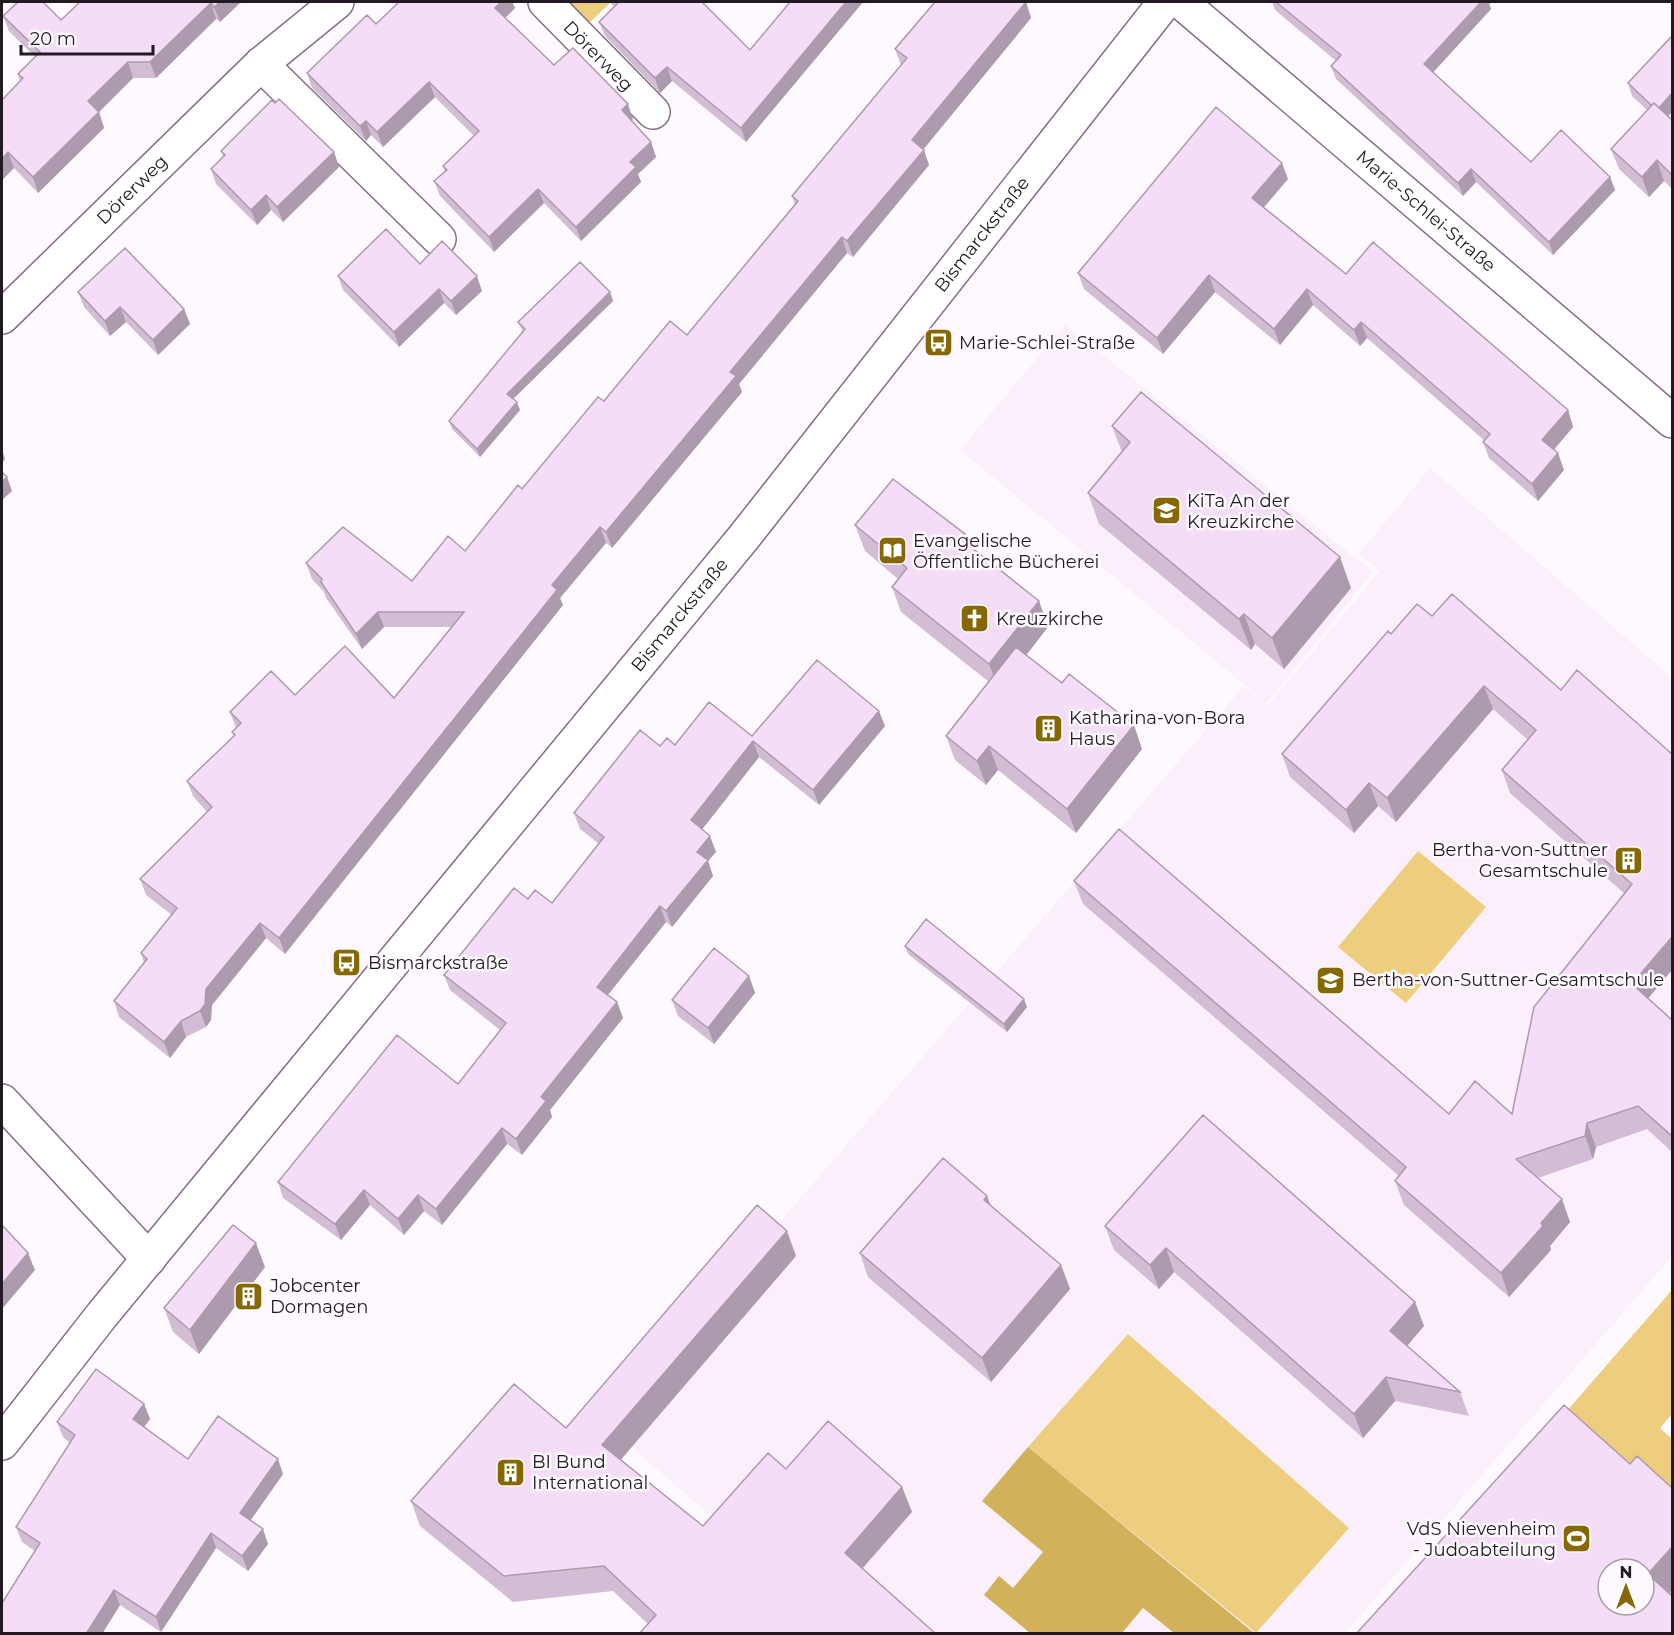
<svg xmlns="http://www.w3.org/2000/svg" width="1674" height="1635" font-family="Montserrat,sans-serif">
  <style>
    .built { fill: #faeffb }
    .green { fill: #ecce7e; fill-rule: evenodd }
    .forest { fill: #d1b25a }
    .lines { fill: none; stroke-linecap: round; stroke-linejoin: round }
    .minor-casing { stroke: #836f85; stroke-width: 36 }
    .tertiary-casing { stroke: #836f85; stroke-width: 36 }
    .minor { stroke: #fff; stroke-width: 33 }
    .tertiary { stroke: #fff; stroke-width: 33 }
    .wall { fill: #d3bdd4 }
    .shaded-wall { fill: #ac9aad }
    .building { fill: #f5dcf7; stroke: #ac9aad; stroke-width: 1.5; fill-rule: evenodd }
    .labels { text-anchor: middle; stroke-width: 5; stroke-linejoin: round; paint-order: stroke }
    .street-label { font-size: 18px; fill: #221a22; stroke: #fdf9fe }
    .poi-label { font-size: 18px; fill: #221a22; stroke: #fdf9fe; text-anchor: start }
  </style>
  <rect width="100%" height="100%" fill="#fdf9fe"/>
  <path class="built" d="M1065,325L1373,572L1267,703L960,450Z
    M1430,468L1672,678V1256L1345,1633H665L717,1521L605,1424L1244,686L1268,705L1380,571L1359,554Z"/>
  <path class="green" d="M562,2H611L586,26Z
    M1418,851L1486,907L1406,1003L1338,947Z
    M1672,1290V1414L1660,1428L1672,1439V1633L1373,1634ZM1608,1569H1644V1605H1608Z
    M1128,1334L1349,1528L1256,1633L1028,1447Z"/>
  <path class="forest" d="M1028,1447L1254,1633H1174L1143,1608L1122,1633H1030L984,1595L999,1576L1013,1588L1043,1552L982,1501Z"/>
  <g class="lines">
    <defs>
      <g id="minor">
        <path id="s1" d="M545,2L653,112"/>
        <path id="s2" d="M1181,2L1672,421"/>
        <path d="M261,64L439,239"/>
        <path id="s3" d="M2,317L261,64L337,2"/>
        <path d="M2,1101L149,1259"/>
      </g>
      <g id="tertiary">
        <path id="s4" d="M2,1443L102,1315L744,537L1165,2"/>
      </g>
    </defs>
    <use href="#minor" class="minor-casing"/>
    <use href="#tertiary" class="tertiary-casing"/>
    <use href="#minor" class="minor"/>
    <use href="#tertiary" class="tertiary"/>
  </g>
  <path class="wall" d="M80,2H241L220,22L216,19L156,78H133L99,112L104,128L38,193L14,168L2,180L20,81L18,74L35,57L9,31L3,16L61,20Z
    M399,2H512L515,8L505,18L554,65L633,119L631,121L651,142L656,157L638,174L641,182L581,241L544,203L494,252L440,196L434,181L445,172L443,166L474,136L435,97L383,147L371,135L366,141L312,88L307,73L376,24Z
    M610,2H702L750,50L790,2H863L746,142L672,81L660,93L605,36L599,22L614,7Z
    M1026,2L1031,18L923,149L929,165L853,257L847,253L739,384L742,392L612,548L606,543L560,598L563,605L285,954L266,938L212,1005L211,1020L206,1027L186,1037L170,1058L119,1017L114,1001L144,963L141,953L172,915L146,895L140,879L207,812L193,796L187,781L234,737L232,732L236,728L230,712L295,695L394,698L451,627H384L362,649L326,598L324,592L312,579L306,563L412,581L465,551L604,401L687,335L795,205L792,196L901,65L895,49Z
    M1272,2H1492L1489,4L1491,9L1433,72L1531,162L1610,177L1615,190L1553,255L1476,182L1463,196L1336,79L1331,66L1336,61L1275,10Z
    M1628,83L1672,112L1668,116L1672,120V189L1664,181L1649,197L1619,169L1611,149L1647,110L1632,96Z
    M221,151L334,152L339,167L283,222L271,210L257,225L216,184L211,169L223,157Z
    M1288,179L1264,207L1346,274L1568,410L1573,427L1554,450L1564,470L1538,501L1489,458L1483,442L1485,441L1367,338L1360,346L1313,305L1280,345L1215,292L1163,354L1084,289L1078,273Z
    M420,264L482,291L456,315L444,303L399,347L343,290L338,276Z
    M78,292L184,309L190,324L158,355L126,322L110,336L84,307Z
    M610,292L613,301L513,399L520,410L480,457L452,429L449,421L523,332L518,322Z
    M1112,426L1351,588L1284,669L1255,644L1251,650L1099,524L1088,493L1122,452Z
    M855,525L969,546L1039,601L1048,627L1026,655L1142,749L1076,833L998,770L986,785L955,760L946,736L989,682L901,612L892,587L898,579L865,551Z
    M1432,616L1672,754L1648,998L1672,1020V1152L1647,1129L1596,1147L1593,1159L1538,1178L1570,1222L1550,1246L1551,1250L1509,1297L1404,1205L1395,1181L1399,1176L1083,904L1074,881L1449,1114H1512L1625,894L1510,793L1502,770L1528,740L1493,709L1396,822L1378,806L1354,833L1290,777L1282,754L1391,634Z
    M885,726L819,805L759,757L702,829L716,852L708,861L713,876L672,927L666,922L608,995L617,1002L623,1018L550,1110L552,1117L522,1155L507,1144L442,1225L424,1211L404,1235L370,1205L341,1240L283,1198L278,1182L458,1084L500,1030L450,990L444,975L528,899L552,903L599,844L580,829L574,813L660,746L752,736Z
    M905,946L1027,1007L1007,1032L908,954Z
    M749,976L755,993L714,1044L678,1016L672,1000Z
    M987,1196L991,1207L1061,1265L1070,1289L991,1382L868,1277L860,1253Z
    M1105,1226L1415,1302L1424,1326L1407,1346L1460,1392L1469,1416L1395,1401L1363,1438L1174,1272L1159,1289L1114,1250Z
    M796,1256L621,1459L703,1526L786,1469L902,1487L912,1512L648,1624L613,1591L513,1602L420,1526L411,1501L566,1428Z
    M265,1267L199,1354L173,1332L164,1308Z
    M144,1404L150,1419L144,1427L188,1459L283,1474L251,1520L268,1544L248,1571L216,1548L161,1632L120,1605L102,1634H2L35,1551L22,1542L16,1527L70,1443L63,1437L57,1422Z"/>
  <path class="shaded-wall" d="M220,2H241L220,22L214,7Z
    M501,2H512L515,8L500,23L495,8Z
    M846,2H863L746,142L741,128Z
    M1026,2L1031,18L918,156L912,140Z
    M1481,2H1492L1489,4L1491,9L1429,77L1424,64Z
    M211,3L216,19L156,78L150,62Z
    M128,62L133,78L94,117L88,101Z
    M667,67L672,81L660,93L655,78Z
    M429,82L435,97L383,147L377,132Z
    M1672,93V112L1661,123L1656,110Z
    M628,104L633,119L627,125L622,110Z
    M99,112L104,128L38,193L33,177Z
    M366,121L371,135L366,141L360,126Z
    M651,142L656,157L638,174L641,182L581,241L576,227L630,162Z
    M924,150L929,165L853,257L847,241Z
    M8,152L14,168L2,180V159Z
    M334,152L339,167L283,222L277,207Z
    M1657,160L1664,181L1649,197L1642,177Z
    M1282,163L1288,179L1258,214L1252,198Z
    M1471,169L1476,182L1463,196L1458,183Z
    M1610,177L1615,190L1553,255L1549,242Z
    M538,189L544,203L494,252L489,237Z
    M266,195L271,210L257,225L251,210Z
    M842,237L847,253L739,384L742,392L612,548L606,532L730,372Z
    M1209,275L1215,292L1163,354L1157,338Z
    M477,276L482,291L456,315L451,301Z
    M439,289L444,303L399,347L394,332Z
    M1307,289L1313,305L1280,345L1274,329Z
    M610,292L613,301L510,402L507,394Z
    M120,307L126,322L110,336L105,321Z
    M184,309L190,324L158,355L153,340Z
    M1361,322L1367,338L1360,346L1354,330Z
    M517,402L520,410L480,457L477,449Z
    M1568,410L1573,427L1548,456L1542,440Z
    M2,449L5,459L2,463Z
    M1558,453L1564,470L1538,501L1532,484Z
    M7,477L12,491L2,500V482Z
    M600,527L606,543L560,598L563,605L285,954L279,938L552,585Z
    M965,534L974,560L961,539Z
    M1340,557L1351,588L1284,669L1272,638Z
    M1039,601L1048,627L999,690L989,664Z
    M378,612L384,627L362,649L356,634Z
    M1244,614L1255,644L1251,650L1239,619Z
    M1484,686L1493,709L1396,822L1387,798Z
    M879,711L885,726L819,805L813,790Z
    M1134,725L1142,749L1076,833L1067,809Z
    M753,741L759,757L697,836L691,820Z
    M989,746L998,770L986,785L977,761Z
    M1369,783L1378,806L1354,833L1346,810Z
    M710,836L716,852L708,861L713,876L672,927L666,911L697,852Z
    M660,906L666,922L602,1002L597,987Z
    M260,923L266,938L212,1005L211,1020L206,1027L200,1011L206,989Z
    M1672,937V970L1641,1007L1632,984Z
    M749,976L755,993L714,1044L708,1028Z
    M1024,999L1027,1007L1007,1032L1004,1024Z
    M617,1002L623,1018L550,1110L552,1117L522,1155L516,1139L541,1097Z
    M181,1021L186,1037L170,1058L164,1042Z
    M1587,1123L1596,1147L1593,1159L1585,1136Z
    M502,1128L507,1144L442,1225L436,1209Z
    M364,1190L370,1205L341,1240L335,1224Z
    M418,1195L424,1211L404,1235L398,1219Z
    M987,1196L996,1220L984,1200Z
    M1562,1199L1570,1222L1550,1246L1551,1250L1509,1297L1501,1273L1541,1223Z
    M787,1231L796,1256L612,1470L602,1445Z
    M256,1243L265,1267L199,1354L190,1330Z
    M1166,1248L1174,1272L1159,1289L1150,1265Z
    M28,1253L35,1270L2,1309V1284Z
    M1061,1265L1070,1289L991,1382L982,1358Z
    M1415,1302L1424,1326L1399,1355L1390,1331Z
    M1386,1377L1395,1401L1363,1438L1354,1414Z
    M144,1404L150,1419L139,1434L133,1419Z
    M278,1459L283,1474L245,1528L240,1513Z
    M902,1487L912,1512L854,1578L845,1553Z
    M263,1529L268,1544L248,1571L242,1556Z
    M211,1533L216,1548L161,1632L156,1617Z
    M1672,1547V1590L1659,1604L1648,1574Z
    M114,1590L120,1605L102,1634H86Z"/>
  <path class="building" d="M18,2H43L61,20L80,2H220L214,7L211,3L150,62H128L88,101L99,112L33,177L8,152L2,159V100L23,78L18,74L40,52L3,16Z
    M399,2H501L495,8L554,65L573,48L628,104L622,110L651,142L630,162L636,167L576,227L538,189L489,237L434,181L447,170L443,166L479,131L429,82L377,132L366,121L360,126L307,73L367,15L376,24Z
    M618,2H702L750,50L790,2H846L741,128L667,67L655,78L599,22L619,2Z
    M935,2H1026L912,140L924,150L847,241L842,237L730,372L736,376L606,532L600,527L552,585L557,590L279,938L260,923L206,989L205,1004L200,1011L181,1021L164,1042L114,1001L147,959L141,953L177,908L140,879L212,807L187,781L235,735L232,732L241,723L230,712L271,671L295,695L345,646L394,698L464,612H378L356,634L321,582L322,579L306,563L343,527L412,581L448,536L465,551L518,485L522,489L598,397L604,401L670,321L687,335L798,201L792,196L907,58L895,49Z
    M1276,2H1481L1424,64L1531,162L1561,130L1610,177L1549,242L1471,169L1458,183L1331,66L1341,55Z
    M1672,36V93L1659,108L1654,103L1651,105L1628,83Z
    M279,99L334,152L277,207L266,195L251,210L211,169L225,155L221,151L272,100L275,103Z
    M1654,103L1672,120V175L1657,160L1642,177L1611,149Z
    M1216,107L1282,163L1252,198L1346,274L1373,242L1568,410L1542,440L1558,453L1532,484L1483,442L1490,434L1361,322L1354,330L1307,289L1274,329L1209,275L1157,338L1078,273Z
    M386,229L420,264L442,241L477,276L451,301L439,289L394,332L338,276Z
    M125,248L184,309L153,340L120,307L105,321L78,292Z
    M580,262L610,292L507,394L517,402L477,449L449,421L525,329L518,322Z
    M1141,392L1340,557L1272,638L1244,614L1239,619L1088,493L1130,442L1112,426Z
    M2,472L7,477L2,482Z
    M893,479L965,534L961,539L1039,601L989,664L892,587L907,568L855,525Z
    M1452,594L1561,690L1577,670L1672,754V937L1632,984L1672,1020V1136L1638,1106L1587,1123L1585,1136L1516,1159L1562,1199L1541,1223L1543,1226L1501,1273L1395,1181L1406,1167L1074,881L1119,829L1449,1114L1475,1081L1512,1114L1534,1007L1632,884L1502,770L1536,730L1484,686L1387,798L1369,783L1346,810L1282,754L1388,631L1391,634L1417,604L1432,616Z
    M1016,647L1062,683L1069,674L1134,725L1067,809L989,746L977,761L946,736Z
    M817,660L879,711L813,790L753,741L691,820L710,836L697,852L708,860L666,911L660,906L597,987L617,1002L541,1097L546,1101L516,1139L502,1128L436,1209L418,1195L398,1219L364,1190L335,1224L278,1182L397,1035L458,1084L506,1023L444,975L514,888L528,899L535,890L552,903L604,837L574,813L640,730L660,746L667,738L675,745L709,702L752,736Z
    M926,919L1024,999L1004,1024L905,946Z
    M714,948L749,976L708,1028L672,1000Z
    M1203,1115L1415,1302L1390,1331L1460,1392L1386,1377L1354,1414L1166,1248L1150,1265L1105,1226Z
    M943,1158L987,1196L984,1200L1061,1265L982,1358L860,1253Z
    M757,1205L787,1231L602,1445L703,1526L768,1453L786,1469L828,1421L902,1487L845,1553L936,1634H639L656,1615L604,1566L504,1576L411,1501L514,1384L566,1428Z
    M2,1225L28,1253L2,1284Z
    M233,1225L256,1243L190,1330L164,1308Z
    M96,1369L144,1404L133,1419L188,1459L218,1416L278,1459L240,1513L263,1529L242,1556L211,1533L156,1617L114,1590L86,1634H2V1603L40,1543L16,1527L75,1435L57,1422Z
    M1564,1405L1630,1464L1637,1456L1672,1488V1547L1648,1574L1672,1596V1634H1356ZM1608,1569H1644V1605H1608Z"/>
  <defs>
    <symbol id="bus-square" viewBox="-11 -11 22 22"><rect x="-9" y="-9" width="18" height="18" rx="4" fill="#856802" stroke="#fdf9fe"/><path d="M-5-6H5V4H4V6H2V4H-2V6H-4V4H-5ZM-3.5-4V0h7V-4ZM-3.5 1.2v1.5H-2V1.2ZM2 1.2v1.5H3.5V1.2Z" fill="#fff"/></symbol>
    <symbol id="school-square" viewBox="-11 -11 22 22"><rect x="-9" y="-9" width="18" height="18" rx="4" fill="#856802" stroke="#fdf9fe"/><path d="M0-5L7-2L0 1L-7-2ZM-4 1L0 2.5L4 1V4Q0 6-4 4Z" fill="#fff"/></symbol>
    <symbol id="library-square" viewBox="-11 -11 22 22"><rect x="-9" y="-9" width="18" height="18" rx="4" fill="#856802" stroke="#fdf9fe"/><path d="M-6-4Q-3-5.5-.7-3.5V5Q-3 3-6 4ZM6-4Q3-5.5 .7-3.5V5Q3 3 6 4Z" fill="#fff"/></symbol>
    <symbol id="church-square" viewBox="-11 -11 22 22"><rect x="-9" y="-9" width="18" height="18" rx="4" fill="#856802" stroke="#fdf9fe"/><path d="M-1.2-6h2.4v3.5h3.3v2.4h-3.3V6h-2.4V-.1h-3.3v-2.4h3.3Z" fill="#fff"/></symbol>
    <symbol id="building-square" viewBox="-11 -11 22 22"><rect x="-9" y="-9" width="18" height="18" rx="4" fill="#856802" stroke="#fdf9fe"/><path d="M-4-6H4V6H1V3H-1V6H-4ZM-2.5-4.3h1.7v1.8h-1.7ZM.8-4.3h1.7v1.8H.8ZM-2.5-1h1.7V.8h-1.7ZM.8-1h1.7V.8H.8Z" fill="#fff"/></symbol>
    <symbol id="stadium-square" viewBox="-11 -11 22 22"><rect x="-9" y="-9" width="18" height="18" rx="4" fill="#856802" stroke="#fdf9fe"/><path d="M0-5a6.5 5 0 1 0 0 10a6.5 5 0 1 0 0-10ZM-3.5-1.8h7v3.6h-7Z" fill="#fff"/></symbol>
  </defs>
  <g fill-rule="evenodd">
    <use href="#bus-square" x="922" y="326" width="33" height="33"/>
    <use href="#school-square" x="1150" y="494" width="33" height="33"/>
    <use href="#library-square" x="876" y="534" width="33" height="33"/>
    <use href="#church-square" x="958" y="602" width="33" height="33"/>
    <use href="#building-square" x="1032" y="712" width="33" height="33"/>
    <use href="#building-square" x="1612" y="844" width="33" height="33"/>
    <use href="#bus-square" x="330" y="946" width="33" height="33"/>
    <use href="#school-square" x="1314" y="964" width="33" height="33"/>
    <use href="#building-square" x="232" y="1280" width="33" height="33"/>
    <use href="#building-square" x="494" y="1456" width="33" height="33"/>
    <use href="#stadium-square" x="1560" y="1522" width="33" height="33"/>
  </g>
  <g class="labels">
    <g class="street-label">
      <text dy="6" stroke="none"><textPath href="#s1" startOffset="76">Dörerweg</textPath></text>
      <text dy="6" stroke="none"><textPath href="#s3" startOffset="182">Dörerweg</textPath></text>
      <text dy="6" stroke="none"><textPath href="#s2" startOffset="322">Marie-Schlei-Straße</textPath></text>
      <text dy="6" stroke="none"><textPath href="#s4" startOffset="1556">Bismarckstraße</textPath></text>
      <text dy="6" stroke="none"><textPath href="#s4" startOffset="1070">Bismarckstraße</textPath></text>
    </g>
    <g class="poi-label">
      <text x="959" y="349">Marie-Schlei-Straße</text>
      <text x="1187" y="507">KiTa An der<tspan x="1187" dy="21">Kreuzkirche</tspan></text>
      <text x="913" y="547">Evangelische<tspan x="913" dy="21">Öffentliche Bücherei</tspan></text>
      <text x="996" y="625">Kreuzkirche</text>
      <text x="1069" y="724">Katharina-von-Bora<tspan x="1069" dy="21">Haus</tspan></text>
      <text x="1608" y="856" text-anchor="end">Bertha-von-Suttner<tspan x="1608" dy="21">Gesamtschule</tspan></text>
      <text x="368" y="969">Bismarckstraße</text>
      <text x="1352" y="986">Bertha-von-Suttner-Gesamtschule</text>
      <text x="270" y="1292">Jobcenter<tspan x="270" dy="21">Dormagen</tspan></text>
      <text x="532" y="1468">BI Bund<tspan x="532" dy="21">International</tspan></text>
      <text x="1556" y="1535" text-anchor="end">VdS Nievenheim<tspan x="1556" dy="21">- Judoabteilung</tspan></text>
    </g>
  </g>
  <rect width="1674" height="1635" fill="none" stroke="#221a22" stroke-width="6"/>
  <g transform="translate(1626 1587)"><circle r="28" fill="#fdf9fe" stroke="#a5a0a6" stroke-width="1.5"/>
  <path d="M0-4.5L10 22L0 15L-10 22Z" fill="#856802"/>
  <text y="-9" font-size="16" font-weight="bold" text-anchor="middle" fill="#221a22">N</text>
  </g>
  <path d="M21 45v9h132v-9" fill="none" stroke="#221a22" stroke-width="3"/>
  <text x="30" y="45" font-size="18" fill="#221a22" stroke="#fdf9fe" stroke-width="4.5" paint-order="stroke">20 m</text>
</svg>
